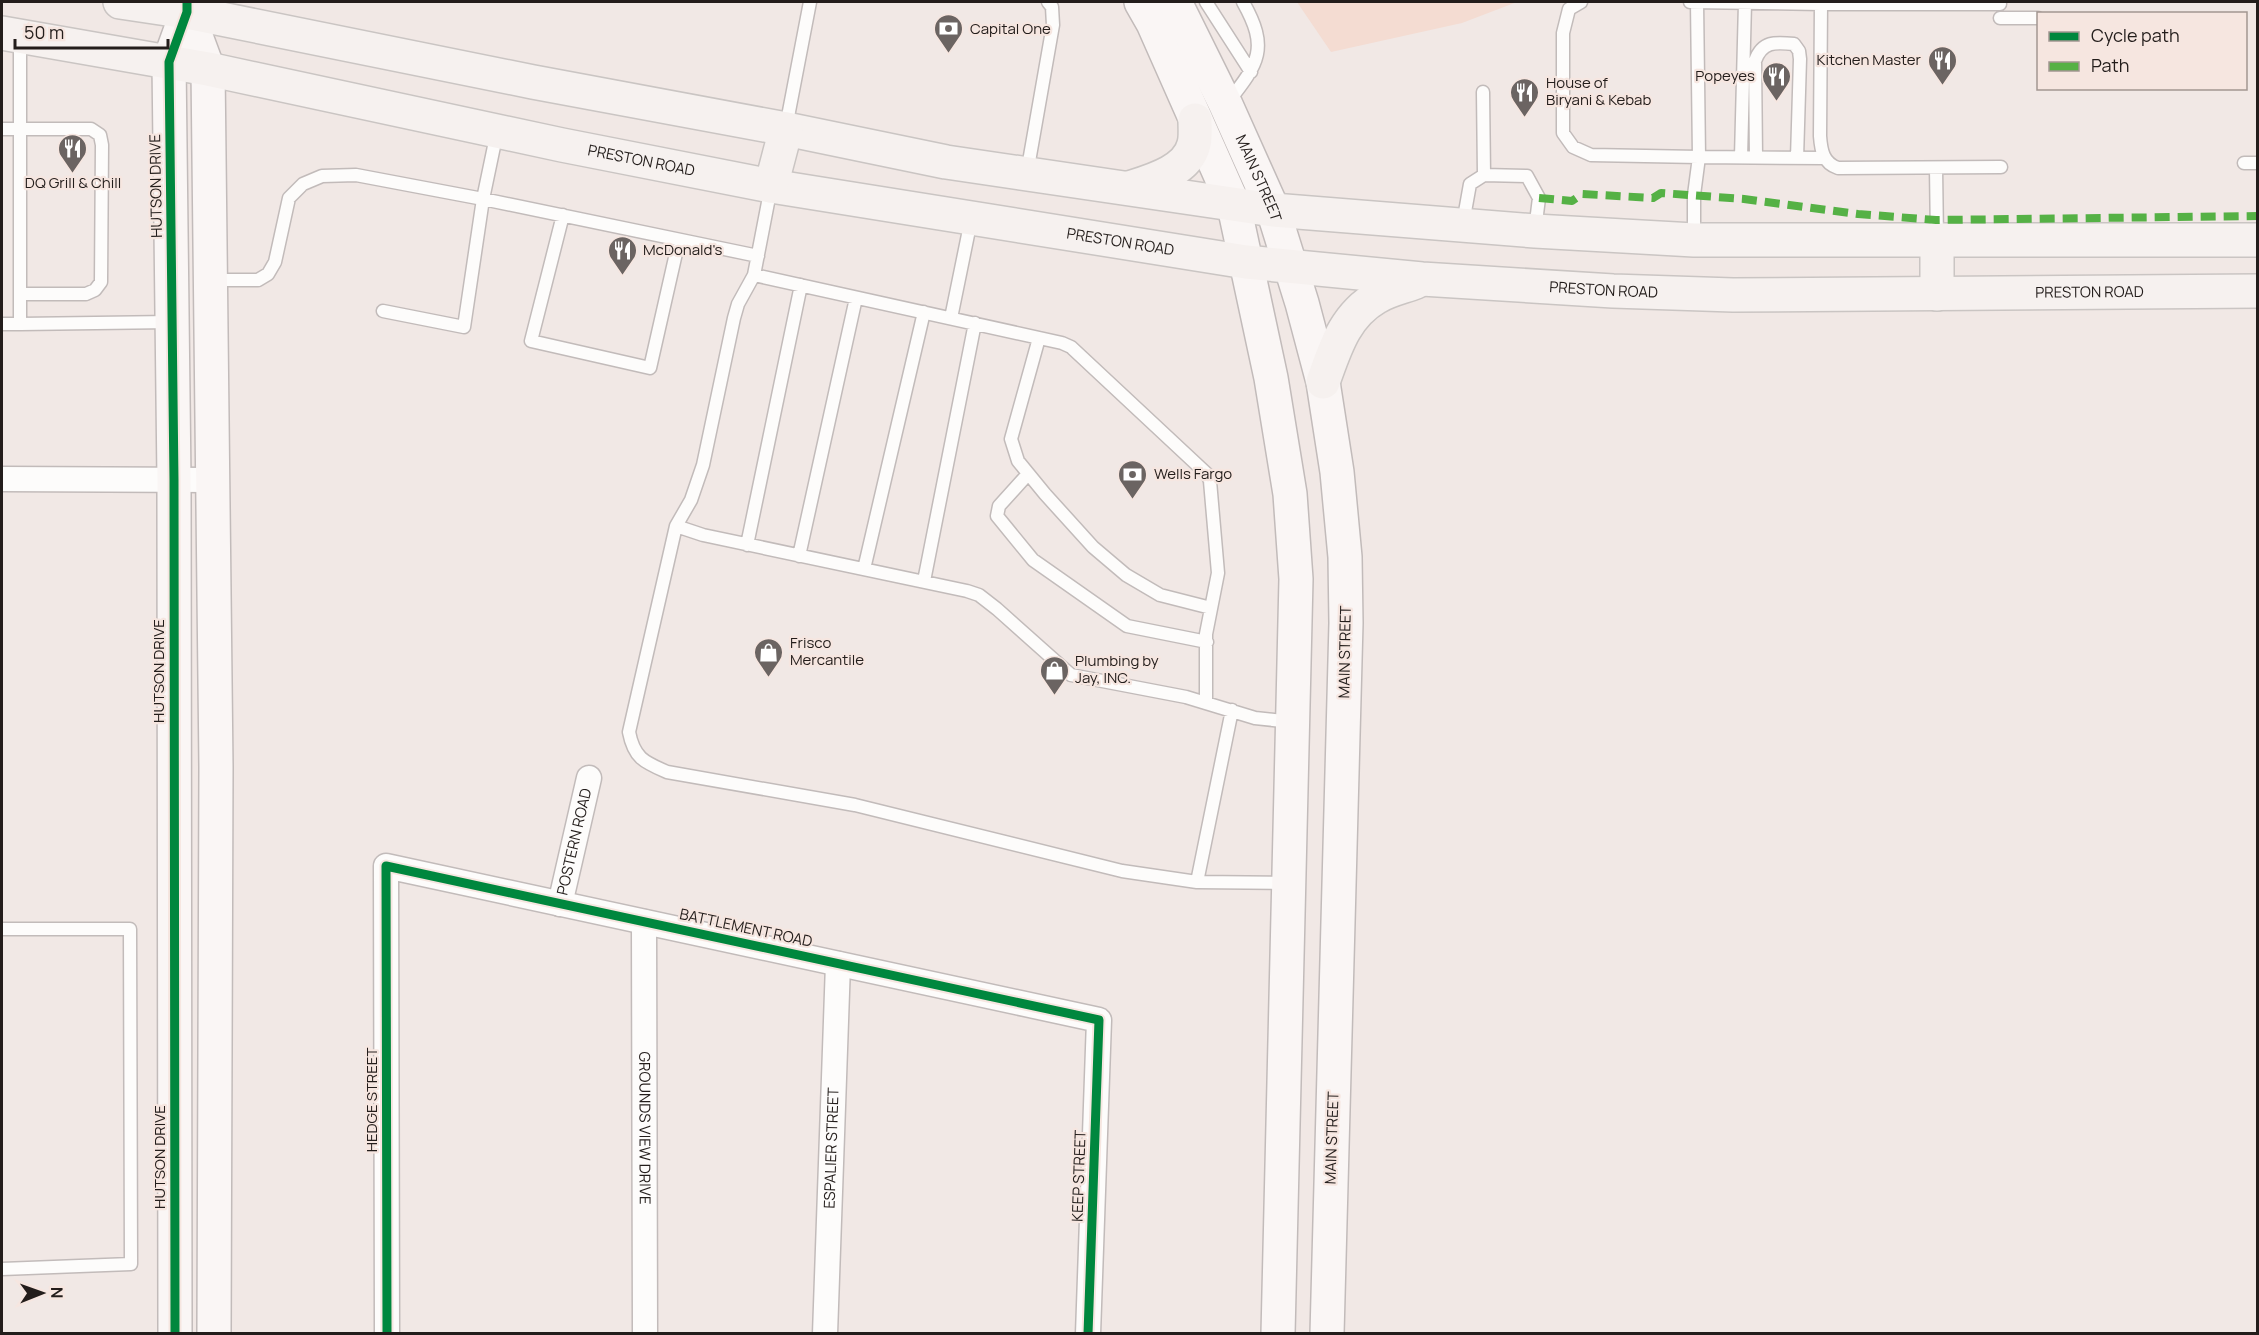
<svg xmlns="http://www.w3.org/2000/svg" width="2259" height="1335" font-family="Manrope,sans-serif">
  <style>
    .green { fill: #f4dcd2 }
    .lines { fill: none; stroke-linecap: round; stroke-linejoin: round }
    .lane-casing { stroke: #c2bbba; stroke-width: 15 }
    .street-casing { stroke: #c2bbba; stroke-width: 27 }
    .secondary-casing { stroke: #c2bbba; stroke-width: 36 }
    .primary-casing { stroke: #cac5c3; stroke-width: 36 }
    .lane { stroke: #fdfcfb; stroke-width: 12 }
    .street { stroke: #fdfcfb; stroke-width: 24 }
    .secondary { stroke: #faf6f5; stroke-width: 33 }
    .primary { stroke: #f6f1ef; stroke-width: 33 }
    .quiet { stroke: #55b145; stroke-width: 8; stroke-dasharray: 15 8; stroke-linecap: butt }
    .cycleway-casing { stroke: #f6e6e0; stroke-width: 13 }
    .cycleway { stroke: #00873e; stroke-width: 9 }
    .labels { text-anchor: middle; stroke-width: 4.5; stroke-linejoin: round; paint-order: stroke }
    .poi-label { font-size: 15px; fill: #231d1b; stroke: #f6e6e0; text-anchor: start }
    .street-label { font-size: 15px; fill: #231d1b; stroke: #f6e6e0 }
  </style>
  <rect width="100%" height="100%" fill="#f1e8e5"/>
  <path class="green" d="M1297,2H1517L1462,23L1331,52Z"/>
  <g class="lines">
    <defs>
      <path id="lane" d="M1206,2L1251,72
        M1581,2L1569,9L1563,33V133L1573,147L1591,155L1699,157L1697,2
        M1690,2L1821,4
        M2000,4H1821L1820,136C1821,150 1823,163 1838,168L2001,167
        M2000,18H2038
        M1483,92L1484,175
        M1228,102C1259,63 1269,48 1243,2
        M786,127L810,2
        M2,129H91L100,135L102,145L101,282L95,290L86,294H20
        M1741,157L1745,3
        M1756,157L1755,61C1762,41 1775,42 1794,44L1799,51L1800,59L1797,158
        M2244,163H2258
        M1936,168L1937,239
        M1027,173L1053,25L1052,7L1048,2
        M771,187L754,275L738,304L734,318L703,465L691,500L676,526L703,535L967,591L979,595L997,609L1071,675L1186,697L1255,718L1292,722
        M563,215L531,341L650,368L679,240
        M1463,223L1470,184L1484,175L1527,176L1539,198L1535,230
        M1694,240V195L1699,157L1825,158
        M754,275L1062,343L1071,347L1207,474L1210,481L1218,573L1206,634V702
        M211,280H258L268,274L275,262L289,198L303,184L322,176L356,175L483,199L758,256
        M383,311L464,327L483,199L497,132
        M951,318L971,220
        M2,324H20V38
        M20,324L171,322
        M1039,338L1011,439L1018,461L1045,494L1093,547L1126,575L1160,595L1211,608
        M1028,474L999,506L997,516L1033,560L1127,626L1207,642
        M676,526L629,732C634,758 644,762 667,772L855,805L1122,871L1197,882L1286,883
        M747,545L801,285
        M799,556L856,298
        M864,569L924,312
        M924,581L975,323
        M1197,882L1232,710
        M2,929H130L131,1264L2,1269"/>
      <g id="street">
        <path d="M2,479L212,480"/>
        <path id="s1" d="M560,904L589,778"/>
        <path id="s2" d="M644,922L645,1334"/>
        <path d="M387,1334L386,866L1099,1020L1088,1334"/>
        <path id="s3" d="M825,1334L838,964"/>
      </g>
      <g id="secondary">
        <path d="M1141,2L1153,23L1234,206L1271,378L1290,494L1296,579L1278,1334"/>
        <path id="s4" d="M1175,2L1226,105L1273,210L1302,303L1323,382L1337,472L1345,557L1346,623L1327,1334"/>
        <path d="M187,12L208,69L216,767L214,1334"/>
        <path d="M175,1334L174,480L169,62L187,12V2"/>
      </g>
      <g id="primary">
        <path d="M120,2L187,12L533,82L786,129L946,162L1273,210L1535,231L1694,240H2258"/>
        <path id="s5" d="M2,33L208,69L562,145L771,186L1246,262L1422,279L1613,291L1733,295L2258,291"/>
        <path d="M771,186L786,129"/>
        <path d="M1129,188C1151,181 1188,171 1194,144C1196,137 1195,128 1195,120"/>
        <path d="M1937,241V294"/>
        <path d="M1323,382C1335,349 1344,316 1377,297C1388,290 1403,287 1416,282"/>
      </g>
    </defs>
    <use href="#lane" class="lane-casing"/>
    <use href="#street" class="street-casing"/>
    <use href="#secondary" class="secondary-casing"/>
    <use href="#primary" class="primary-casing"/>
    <use href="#lane" class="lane"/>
    <use href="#street" class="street"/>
    <use href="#secondary" class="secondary"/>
    <use href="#primary" class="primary"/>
    <path class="quiet" d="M1539,198L1572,201L1582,194L1653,198L1661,193L1744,199L1858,214L1936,220L2258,216"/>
    <defs>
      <path id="cycleway" d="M175,1334L174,480L169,62L187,12V2
        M387,1334L386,866L1099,1020L1088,1334"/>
    </defs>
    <use href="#cycleway" class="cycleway-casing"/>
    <use href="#cycleway" class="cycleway"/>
  </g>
  <defs>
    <symbol id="bank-pin" viewBox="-11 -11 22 30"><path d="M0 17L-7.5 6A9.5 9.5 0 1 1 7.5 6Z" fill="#6b6462" stroke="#f6e6e0"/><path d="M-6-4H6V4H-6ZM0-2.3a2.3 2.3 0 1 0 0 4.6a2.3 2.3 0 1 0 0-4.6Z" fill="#fff"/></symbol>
    <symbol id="restaurant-pin" viewBox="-11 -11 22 30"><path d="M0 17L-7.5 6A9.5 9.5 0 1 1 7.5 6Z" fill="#6b6462" stroke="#f6e6e0"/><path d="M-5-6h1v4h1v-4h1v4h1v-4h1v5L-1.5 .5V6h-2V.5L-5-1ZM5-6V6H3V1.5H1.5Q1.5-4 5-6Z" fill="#fff"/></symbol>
    <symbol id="shop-pin" viewBox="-11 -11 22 30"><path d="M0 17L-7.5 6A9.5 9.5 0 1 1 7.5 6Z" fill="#6b6462" stroke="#f6e6e0"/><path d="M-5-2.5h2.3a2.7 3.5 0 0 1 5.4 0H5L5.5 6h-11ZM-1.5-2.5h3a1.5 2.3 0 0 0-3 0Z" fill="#fff"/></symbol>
  </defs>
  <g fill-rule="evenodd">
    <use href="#bank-pin" x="932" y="12" width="33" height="45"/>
    <use href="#restaurant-pin" x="1926" y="44" width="33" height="45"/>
    <use href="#restaurant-pin" x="1760" y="60" width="33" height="45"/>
    <use href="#restaurant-pin" x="1508" y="76" width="33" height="45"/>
    <use href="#restaurant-pin" x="56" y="132" width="33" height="45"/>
    <use href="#restaurant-pin" x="606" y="234" width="33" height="45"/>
    <use href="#bank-pin" x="1116" y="458" width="33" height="45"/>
    <use href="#shop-pin" x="752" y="636" width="33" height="45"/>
    <use href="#shop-pin" x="1038" y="654" width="33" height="45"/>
  </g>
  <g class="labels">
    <g class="poi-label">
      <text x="970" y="34">Capital One</text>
      <text x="1921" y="65" text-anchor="end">Kitchen Master</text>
      <text x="1755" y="81" text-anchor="end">Popeyes</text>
      <text x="1546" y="88">House of<tspan x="1546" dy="17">Biryani &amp; Kebab</tspan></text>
      <text x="73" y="188" text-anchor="middle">DQ Grill &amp; Chill</text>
      <text x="643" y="255">McDonald's</text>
      <text x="1154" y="479">Wells Fargo</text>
      <text x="790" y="648">Frisco<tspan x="790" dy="17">Mercantile</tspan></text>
      <text x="1075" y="666">Plumbing by<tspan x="1075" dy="17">Jay, INC.</tspan></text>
    </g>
    <g class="street-label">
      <text dy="5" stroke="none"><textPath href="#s5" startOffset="652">PRESTON ROAD</textPath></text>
      <text dy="5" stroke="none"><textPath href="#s4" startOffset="195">MAIN STREET</textPath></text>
      <text transform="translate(156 186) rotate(-91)" y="5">HUTSON DRIVE</text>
      <text dy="5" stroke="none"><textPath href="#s5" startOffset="1138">PRESTON ROAD</textPath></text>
      <text dy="5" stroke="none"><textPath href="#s5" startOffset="1624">PRESTON ROAD</textPath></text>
      <text dy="5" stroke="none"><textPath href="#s5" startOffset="2110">PRESTON ROAD</textPath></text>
      <text transform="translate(1345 652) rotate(-89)" y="5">MAIN STREET</text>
      <text transform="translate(159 671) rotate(-90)" y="5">HUTSON DRIVE</text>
      <text dy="5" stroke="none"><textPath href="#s1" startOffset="64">POSTERN ROAD</textPath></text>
      <text transform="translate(746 928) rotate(12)" y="5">BATTLEMENT ROAD</text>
      <text transform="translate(372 1100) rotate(-90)" y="5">HEDGE STREET</text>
      <text dy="5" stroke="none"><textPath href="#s2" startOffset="206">GROUNDS VIEW DRIVE</textPath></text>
      <text transform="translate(1332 1138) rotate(-88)" y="5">MAIN STREET</text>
      <text dy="5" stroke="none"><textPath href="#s3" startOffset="186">ESPALIER STREET</textPath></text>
      <text transform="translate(160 1157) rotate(-90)" y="5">HUTSON DRIVE</text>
      <text transform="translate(1079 1176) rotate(-88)" y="5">KEEP STREET</text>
    </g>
  </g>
  <rect width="2259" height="1335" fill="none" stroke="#231d1b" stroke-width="6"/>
  <rect x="2037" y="12" width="210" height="78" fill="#f6e6e0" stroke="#a29691" stroke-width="1.5"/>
  <rect x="2049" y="32" width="30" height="9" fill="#00873e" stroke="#a29691" stroke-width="1.5"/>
  <text x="2091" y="42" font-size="18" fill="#231d1b">Cycle path</text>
  <rect x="2049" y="62" width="30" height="9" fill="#55b145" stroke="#a29691" stroke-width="1.5"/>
  <text x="2091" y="72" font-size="18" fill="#231d1b">Path</text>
  <g transform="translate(42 1293) rotate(89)" stroke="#f6e6e0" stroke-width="4.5" paint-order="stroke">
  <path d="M0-4.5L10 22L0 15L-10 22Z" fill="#231d1b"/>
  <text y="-9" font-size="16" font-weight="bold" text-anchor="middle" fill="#231d1b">N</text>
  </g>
  <path d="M15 39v9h153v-9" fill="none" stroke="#231d1b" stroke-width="3"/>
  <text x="24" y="39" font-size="18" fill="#231d1b" stroke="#f6e6e0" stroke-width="4.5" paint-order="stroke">50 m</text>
</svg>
